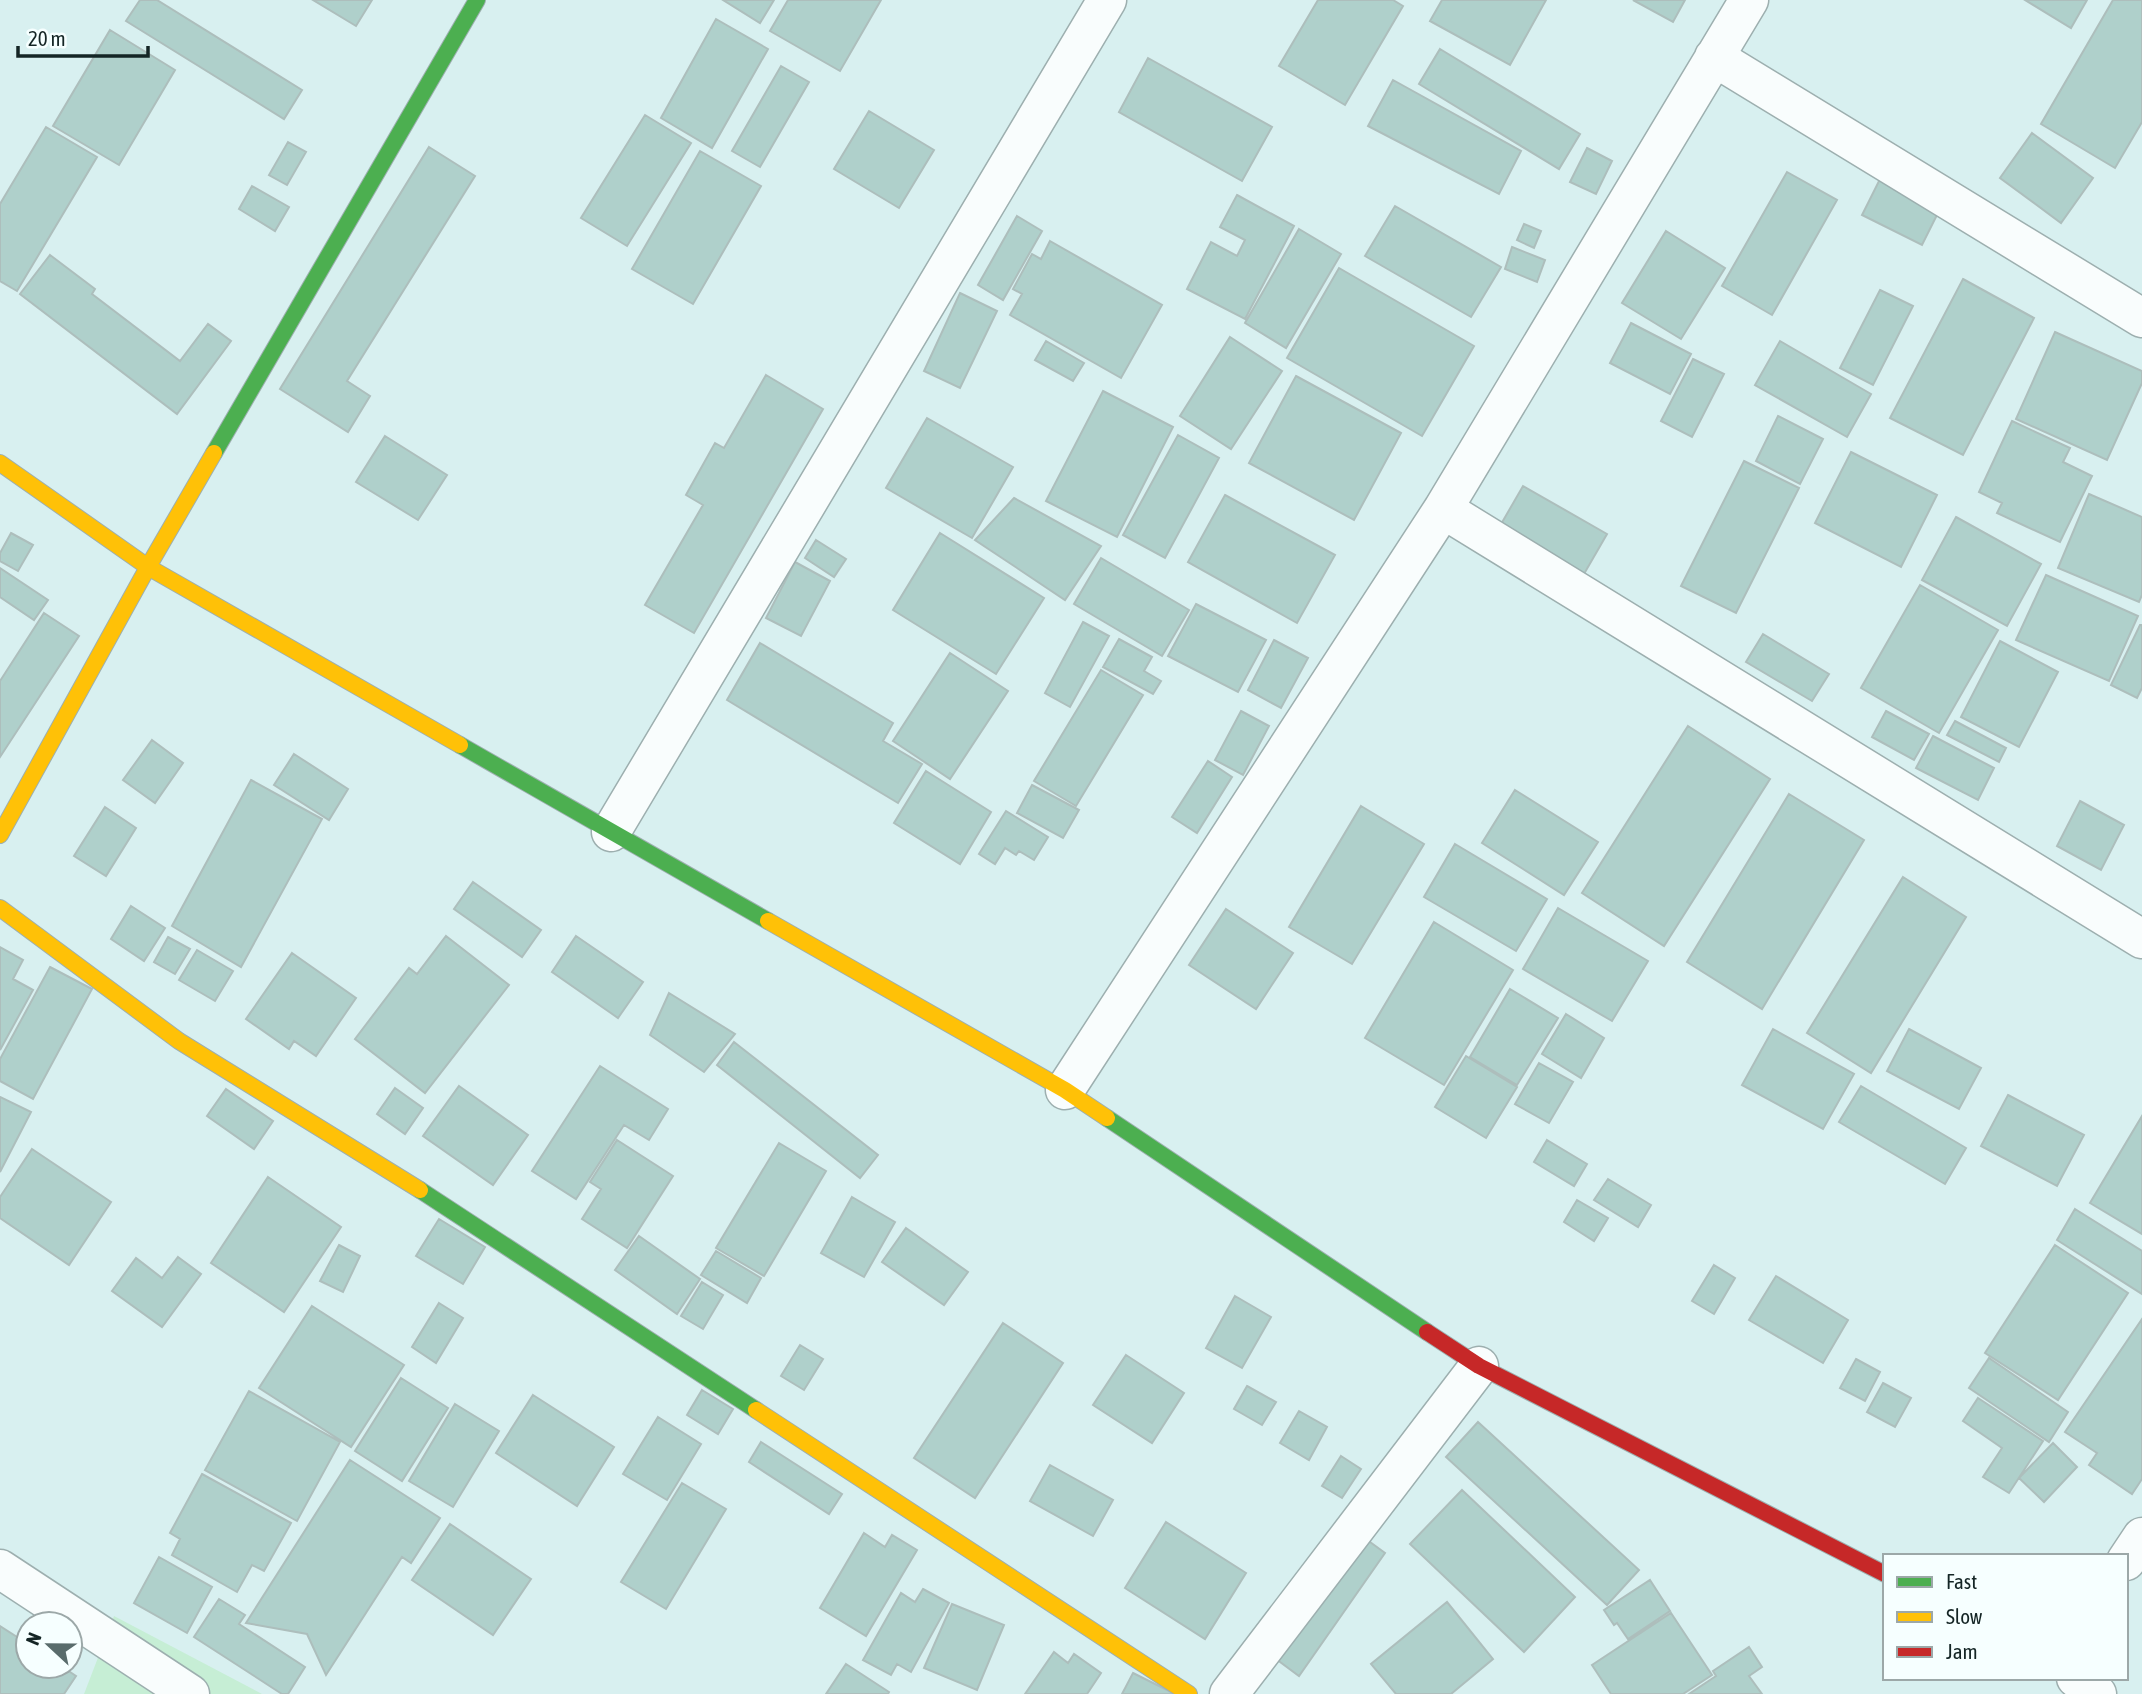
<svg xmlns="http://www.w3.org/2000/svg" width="2142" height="1694" font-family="'Asap Condensed',sans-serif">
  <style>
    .green { fill: #c6eed5 }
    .building { fill: #afd0cb; stroke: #adbebc; stroke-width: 2 }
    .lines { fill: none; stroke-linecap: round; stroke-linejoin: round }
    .street-casing { stroke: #9dafaf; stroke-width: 41 }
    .fast-casing { stroke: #9dafaf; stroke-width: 18 }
    .slow-casing { stroke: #9dafaf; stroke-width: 18 }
    .jam-casing { stroke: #9dafaf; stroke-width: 18 }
    .street { stroke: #f9fdfd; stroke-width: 38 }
    .fast { stroke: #4caf50; stroke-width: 16 }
    .slow { stroke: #ffc107; stroke-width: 16 }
    .jam { stroke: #c62828; stroke-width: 16 }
  </style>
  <rect width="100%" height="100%" fill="#d8f0f0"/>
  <path class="green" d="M114,1616L262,1694H84Z"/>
  <path class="building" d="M140,0H157L302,90L284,119L126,21Z
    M313,0H372L356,26Z
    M723,0H774L760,23Z
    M788,0H881L840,71L770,31Z
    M1318,0H1393L1403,6L1345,105L1279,66Z
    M1442,0H1546L1510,65L1430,21Z
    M1633,0H1685L1673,22Z
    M2025,0H2087L2071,28Z
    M2113,0H2142V122L2115,168L2041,124Z
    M716,19L768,49L712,148L661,118Z
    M110,30L175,70L119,165L53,126Z
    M1440,49L1580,134L1559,169L1419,84Z
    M1148,58L1272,127L1242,181L1119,112Z
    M781,66L809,82L760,167L732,151Z
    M1393,80L1521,151L1499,194L1368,126Z
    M869,111L934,150L899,208L834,169Z
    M645,115L691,143L627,246L581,218Z
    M46,127L97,157L17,291L0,281V204Z
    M2032,133L2093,178L2061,223L2000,178Z
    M288,142L306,152L287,185L269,175Z
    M429,147L475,176L347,381L370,396L348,432L280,389Z
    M1587,148L1612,161L1596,194L1570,182Z
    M700,151L761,186L693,304L632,269Z
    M1787,172L1837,200L1772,315L1722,286Z
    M1883,173L1943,203L1922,245L1862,215Z
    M252,186L289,207L275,231L239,209Z
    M1237,195L1294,226L1245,319L1187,289L1211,242L1237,256L1245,240L1220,227Z
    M1395,206L1501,267L1471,317L1365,256Z
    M1017,216L1042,231L1003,300L978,285Z
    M1524,224L1541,231L1534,248L1517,240Z
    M1299,229L1341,254L1286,348L1245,323Z
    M1666,231L1725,268L1681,339L1622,303Z
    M1050,241L1162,305L1121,378L1010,315L1022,294L1013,289L1032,254L1041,259Z
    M1512,247L1545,260L1537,282L1505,269Z
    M50,255L95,289L92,294L180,361L208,324L231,341L177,414L20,294Z
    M1339,268L1474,346L1422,436L1287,358Z
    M1963,279L2034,318L1963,455L1890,418Z
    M1880,290L1913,306L1873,385L1840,368Z
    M960,293L997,311L960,388L924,371Z
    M1631,323L1691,354L1670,394L1610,363Z
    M2055,332L2142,371V383L2107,460L2016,419Z
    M1230,337L1282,371L1231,449L1180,416Z
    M1046,341L1084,363L1073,381L1035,360Z
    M1780,341L1871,394L1847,437L1755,385Z
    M1693,359L1724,374L1692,437L1661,421Z
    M766,375L823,409L694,633L645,605L703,505L686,495L715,443L724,448Z
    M1296,376L1401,433L1354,520L1249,463Z
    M1103,391L1173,427L1117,537L1046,501Z
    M1778,416L1823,439L1800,484L1756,461Z
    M927,418L1013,467L972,538L886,488Z
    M2012,421L2070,448L2063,462L2092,476L2060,542L1997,513L2002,503L1979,492Z
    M1178,435L1219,458L1165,558L1123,535Z
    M385,436L447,475L418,520L356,482Z
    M1851,452L1937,495L1901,567L1815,523Z
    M1744,461L1799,488L1736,613L1681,586Z
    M1523,486L1607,534L1584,574L1500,526Z
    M2089,494L2142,517V595L2139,602L2058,568Z
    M1225,495L1335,555L1297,623L1188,562Z
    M1014,498L1101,546L1065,600L975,540Z
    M1956,517L2041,564L2007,626L1922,580Z
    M11,533L33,545L18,571L0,561V553Z
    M940,533L1044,598L996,674L893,610Z
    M816,540L846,559L834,577L805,558Z
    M1101,558L1189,610L1162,656L1074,604Z
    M795,562L830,581L801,636L766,618Z
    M0,568L48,600L34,620L0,597Z
    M2046,575L2138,616L2109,681L2016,640Z
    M1920,585L1998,630L1939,733L1861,688Z
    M1196,604L1266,640L1238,692L1168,656Z
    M44,613L79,636L0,757V681Z
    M1083,622L1109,636L1070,707L1045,693Z
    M2140,625H2142V688L2137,698L2111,685Z
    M1763,634L1829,674L1812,701L1746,662Z
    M1119,639L1152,657L1144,671L1161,681L1153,694L1103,667Z
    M1274,640L1308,658L1281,708L1248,690Z
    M2000,641L2058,672L2019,747L1961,717Z
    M760,643L893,723L883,741L922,764L898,803L727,700Z
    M950,653L1008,691L950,779L893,741Z
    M1101,670L1143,695L1076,806L1034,781Z
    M1241,711L1269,726L1243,775L1215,760Z
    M1886,711L1929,734L1914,760L1872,737Z
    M1955,721L2006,748L1999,762L1947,735Z
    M1688,726L1770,779L1664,946L1582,893Z
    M1933,736L1994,768L1978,800L1916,768Z
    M152,740L183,763L155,803L123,780Z
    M294,754L348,789L329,820L274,785Z
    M1208,761L1232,777L1197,833L1172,817Z
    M926,771L991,812L960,864L894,823Z
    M251,780L322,819L241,967L172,926Z
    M1032,785L1079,810L1063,838L1017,813Z
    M1515,790L1598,842L1564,895L1482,843Z
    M1789,794L1864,840L1762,1009L1687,962Z
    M2080,801L2124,825L2101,870L2057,846Z
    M1361,806L1424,844L1352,964L1289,927Z
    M105,807L136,828L106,876L74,856Z
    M1006,811L1048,837L1034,860L1019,851L1016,855L1005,848L995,864L979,854Z
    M1455,844L1547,899L1516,951L1424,897Z
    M1903,877L1966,917L1871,1073L1807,1033Z
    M473,882L541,930L522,957L454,909Z
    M131,906L165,928L144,961L111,939Z
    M1558,908L1648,961L1612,1021L1523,969Z
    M1226,909L1293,953L1256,1009L1189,965Z
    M1434,922L1513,970L1444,1085L1365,1038Z
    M446,936L509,985L425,1093L355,1039L409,968L417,974Z
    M576,936L643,982L618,1018L552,972Z
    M168,937L190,949L175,974L154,962Z
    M0,947L23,960L13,979L33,990L0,1050Z
    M197,950L233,971L215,1001L179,980Z
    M292,953L356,998L316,1056L294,1041L289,1049L246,1019Z
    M50,967L92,989L33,1099L0,1081V1059Z
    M1510,989L1558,1018L1517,1085L1470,1057Z
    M669,993L735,1034L704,1072L650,1035Z
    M1566,1014L1604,1038L1581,1078L1542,1054Z
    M1773,1029L1854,1074L1823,1129L1742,1085Z
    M1909,1029L1981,1068L1959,1109L1887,1071Z
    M734,1042L878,1155L860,1178L717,1065Z
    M1466,1056L1517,1087L1486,1138L1435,1107Z
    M1539,1063L1573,1082L1549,1123L1515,1104Z
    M600,1066L668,1109L649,1140L624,1125L576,1199L532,1171Z
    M459,1086L528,1135L493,1185L423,1136Z
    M1861,1086L1966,1148L1945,1184L1839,1122Z
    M395,1088L423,1108L405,1134L377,1114Z
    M226,1089L273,1121L254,1149L207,1116Z
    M2008,1095L2084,1135L2057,1186L1981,1146Z
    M0,1097L31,1112L0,1172Z
    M2142,1116V1234L2090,1203Z
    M617,1140L673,1176L627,1248L582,1219L601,1189L590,1182Z
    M1547,1140L1587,1164L1574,1186L1534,1162Z
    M779,1143L826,1171L764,1276L716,1248Z
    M32,1149L111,1202L69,1265L0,1218V1197Z
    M268,1177L341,1227L284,1312L211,1263Z
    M1608,1179L1651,1205L1638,1227L1594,1200Z
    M852,1197L895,1222L864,1277L821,1253Z
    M1577,1200L1608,1218L1594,1241L1564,1222Z
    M2075,1209L2142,1251V1294L2057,1240Z
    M439,1219L485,1247L463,1284L416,1256Z
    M906,1228L968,1272L944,1305L882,1262Z
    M639,1236L700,1279L677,1314L615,1270Z
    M339,1245L360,1256L343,1292L320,1281Z
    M2055,1245L2128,1293L2058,1400L1985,1353Z
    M716,1251L761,1278L747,1303L701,1275Z
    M178,1257L201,1274L162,1327L112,1291L136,1258L162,1278Z
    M1714,1265L1735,1278L1714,1314L1692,1301Z
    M1776,1276L1848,1320L1823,1363L1749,1320Z
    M702,1282L723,1295L703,1329L681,1316Z
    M1235,1296L1271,1317L1242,1368L1206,1348Z
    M439,1303L463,1318L436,1363L412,1347Z
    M312,1306L404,1365L351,1447L259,1388Z
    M2142,1319V1479L2132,1494L2089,1465L2097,1453L2065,1432Z
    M1003,1323L1063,1363L975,1498L914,1458Z
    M800,1345L823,1359L804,1390L781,1376Z
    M1126,1355L1184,1393L1152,1443L1093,1405Z
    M1989,1358L2068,1412L2049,1442L1969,1388Z
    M1856,1359L1880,1372L1865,1401L1840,1388Z
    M401,1378L448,1408L402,1481L355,1451Z
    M1883,1383L1911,1398L1895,1427L1867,1412Z
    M1247,1386L1276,1402L1262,1425L1234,1409Z
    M702,1390L733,1409L718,1434L687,1415Z
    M249,1391L340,1442L297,1521L205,1470Z
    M533,1395L614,1447L577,1506L496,1453Z
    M1978,1398L2043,1441L2009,1493L1983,1477L2002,1448L1963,1421Z
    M455,1404L499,1431L453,1507L409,1481Z
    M1299,1411L1327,1427L1309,1460L1280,1443Z
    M658,1417L701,1444L667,1500L623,1474Z
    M1478,1422L1639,1570L1607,1605L1446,1457Z
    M761,1442L842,1494L829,1514L749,1462Z
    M2053,1443L2077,1467L2044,1502L2019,1478Z
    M1341,1456L1361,1469L1342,1498L1322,1486Z
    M350,1460L440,1518L411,1563L402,1557L326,1675L307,1634L246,1623Z
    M1050,1465L1113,1500L1093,1536L1030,1501Z
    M202,1474L291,1523L264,1571L252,1565L237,1592L172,1555L180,1539L170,1533Z
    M682,1483L726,1509L666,1609L621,1582Z
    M1462,1490L1575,1597L1524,1652L1410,1544Z
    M1166,1522L1246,1573L1205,1639L1125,1588Z
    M450,1524L531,1579L493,1635L412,1580Z
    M1355,1531L1385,1553L1299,1676L1268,1653Z
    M864,1533L885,1547L892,1535L917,1550L866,1636L820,1608Z
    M159,1557L212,1587L187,1633L134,1603Z
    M1650,1580L1670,1611L1628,1639L1617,1623L1614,1625L1604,1610Z
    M923,1589L949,1603L911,1672L897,1664L891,1675L863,1660L901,1593L915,1602Z
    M219,1599L245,1615L239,1624L305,1667L288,1694H282L194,1637Z
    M1447,1602L1493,1659L1451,1694H1396L1371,1664Z
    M952,1604L1004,1625L977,1690L924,1668Z
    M1671,1613L1712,1675L1683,1694H1611L1592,1665Z
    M0,1626L28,1644V1666H61L76,1676L64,1694H0Z
    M1749,1647L1762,1667L1749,1676L1762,1694H1689L1716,1676L1713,1671Z
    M1054,1652L1068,1663L1074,1654L1101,1673L1087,1694H1025Z
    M846,1664L889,1692L888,1694H826Z
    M1133,1673L1175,1694H1122Z"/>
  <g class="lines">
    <defs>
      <path id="street" d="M1714,57L2142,318
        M1443,509L2142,939
        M611,832L1107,0
        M1065,1090L1443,509L1749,0
        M2126,1561L2142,1537
        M0,1569L190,1694
        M2076,1678L2097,1694
        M1229,1694L1479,1366"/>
      <path id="fast" d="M214,453L477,0
        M460,745L768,921
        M1107,1118L1427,1332
        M420,1190L756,1410"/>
      <path id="slow" d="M0,463L148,567L460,745
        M0,835L148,567L214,453
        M0,908L179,1041L420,1190
        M768,921L1065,1090L1107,1118
        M756,1410L1189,1694"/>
      <path id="jam" d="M1427,1332L1479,1366L1885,1574"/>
    </defs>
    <use href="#street" class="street-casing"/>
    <use href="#fast" class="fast-casing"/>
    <use href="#slow" class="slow-casing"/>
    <use href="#jam" class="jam-casing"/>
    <use href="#street" class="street"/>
    <use href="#fast" class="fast"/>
    <use href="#slow" class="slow"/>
    <use href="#jam" class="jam"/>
  </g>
  <rect x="1883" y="1554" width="245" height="126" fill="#f6ffff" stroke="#9ca8a8" stroke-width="2"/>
  <rect x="1897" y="1577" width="35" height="10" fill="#4caf50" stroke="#9ca8a8" stroke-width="2"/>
  <text x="1946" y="1589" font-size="21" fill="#142525">Fast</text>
  <rect x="1897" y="1612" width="35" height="10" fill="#ffc107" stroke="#9ca8a8" stroke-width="2"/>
  <text x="1946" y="1624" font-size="21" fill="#142525">Slow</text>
  <rect x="1897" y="1647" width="35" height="10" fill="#c62828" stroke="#9ca8a8" stroke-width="2"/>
  <text x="1946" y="1659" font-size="21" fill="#142525">Jam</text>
  <g transform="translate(49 1645) rotate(292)"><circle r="33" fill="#f6ffff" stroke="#9ca8a8" stroke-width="2"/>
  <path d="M0-5L12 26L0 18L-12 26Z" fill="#596c6c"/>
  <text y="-10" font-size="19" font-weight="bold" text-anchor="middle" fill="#142525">N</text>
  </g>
  <path d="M18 46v10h130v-10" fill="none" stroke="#142525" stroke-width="3.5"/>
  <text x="28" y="46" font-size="21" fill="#142525" stroke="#f6ffff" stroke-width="5" paint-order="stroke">20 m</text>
</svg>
